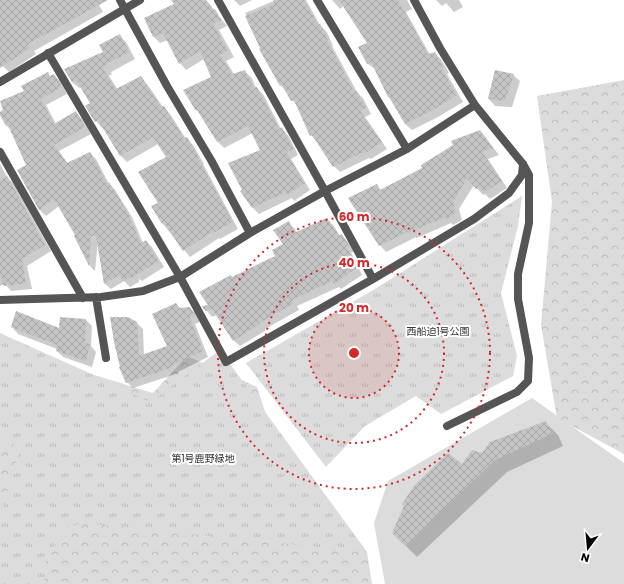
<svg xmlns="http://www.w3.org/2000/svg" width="624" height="584" font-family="Poppins,'Noto Sans JP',sans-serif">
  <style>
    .grass { fill: #dcdcdc }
    .forest { fill: url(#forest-crowns) }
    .park { fill: url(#park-tufts) }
    .shadow { fill: #0003 }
    .building { fill: url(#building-cross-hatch) }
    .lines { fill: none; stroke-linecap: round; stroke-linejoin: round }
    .minor { stroke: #555; stroke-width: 8 }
    .ring { fill: none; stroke: #d62828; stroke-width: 2; stroke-dasharray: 2 4 }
    .labels { text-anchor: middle; stroke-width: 4; stroke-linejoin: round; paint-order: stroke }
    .park-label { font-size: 10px; fill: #333; stroke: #fff }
    .centre { fill: #d62828; stroke: #fff; stroke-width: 2 }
    .ring-label { font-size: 12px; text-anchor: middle; font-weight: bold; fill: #d62828; stroke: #fff; stroke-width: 4; stroke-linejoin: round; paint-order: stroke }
  </style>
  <defs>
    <pattern id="forest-crowns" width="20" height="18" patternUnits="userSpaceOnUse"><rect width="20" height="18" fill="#dcdcdc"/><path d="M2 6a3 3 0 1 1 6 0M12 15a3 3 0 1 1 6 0" fill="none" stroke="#bbb"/></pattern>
    <pattern id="park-tufts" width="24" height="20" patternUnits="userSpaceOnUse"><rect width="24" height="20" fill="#dcdcdc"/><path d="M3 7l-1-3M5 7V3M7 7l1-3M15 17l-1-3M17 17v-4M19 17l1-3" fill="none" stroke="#bbb"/></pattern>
    <pattern id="building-cross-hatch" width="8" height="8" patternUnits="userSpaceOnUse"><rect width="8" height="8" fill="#c4c4c4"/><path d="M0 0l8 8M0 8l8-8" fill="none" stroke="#a7a7a7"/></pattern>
  </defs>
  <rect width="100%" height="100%" fill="#fff"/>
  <path class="grass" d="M532,398L624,463V584H385L374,523L388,481Z"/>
  <path class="forest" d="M624,80V454L557,418L541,325L552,202L537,96Z
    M0,346L153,393L187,356L257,387L282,464L367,552L372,584H0Z"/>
  <path class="park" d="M522,196L518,226L501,293L517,356L513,376L441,414L416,396L365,426L326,467L246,363L375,289Z
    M0,333L96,376L150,402L220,350L367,552L83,523L66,528L46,561L44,584H0V516L20,448L0,437Z"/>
  <path class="shadow" d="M0,0H96L103,12L34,51L36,54L9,72L3,66L0,60Z
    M173,0H206L227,26L219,30L234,57L226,61L234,74L245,72L252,78L256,88L263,94L281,129L288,135L298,155L291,159L310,190L294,201L292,198L259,214L253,208L242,192L261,150L253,133L224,148L218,142L201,115L197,110L212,77L204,59L186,70L180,63L168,40L160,43L154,37L145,19L175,5Z
    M234,0H252L240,6Z
    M276,0H306L320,25L327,32L333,46H332L357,92L363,98L371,114L365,117L387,149L371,159L369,158L340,172L334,166L317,141L311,135L297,106L281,85L245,13Z
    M332,0H407L412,9L406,12L430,55L434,53L441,59L449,73L447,74L463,102L438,117L412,130L405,124L375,69L368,64L359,47L368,43L344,5L340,9Z
    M436,0H459L463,7L454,12L446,3L442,6Z
    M119,36L126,42L135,59L111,72L112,74L109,76L118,90L141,78L147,84L163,107L170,114L186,139L193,145L204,164H203L238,229L220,239L219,238L190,257L163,224L160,203L167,157L158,144L127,162L120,155L104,127L102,128L96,121L91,103L81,87L79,88L72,82L104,52Z
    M496,72L513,75L520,81L512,107L495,106L489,99Z
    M54,75L60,81L67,94L46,105L56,124L76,113L82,119L91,134L59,151L68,164L90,153L96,159L109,184L115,190L132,217L143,243L146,241L152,247L164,267L142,281L139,279V282L130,287L124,281L111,289L105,284L98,240L95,271L90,266L75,236L76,235L59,206L46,216L40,210L18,171L28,165L11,130L7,126L0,113L26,91Z
    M480,131L486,138L499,155L488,159L507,188L490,199L485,194L483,195L474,185L459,209L462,220L453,225L451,223L417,238L416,237L386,252L380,245L377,186L381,190L424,168Z
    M0,164L7,177L13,183L51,251L27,266L32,289L11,291L5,284L0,286Z
    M327,219L333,225L341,237L342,236L348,242L354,252H351L362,275L341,289L339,287L297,306L299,310L265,329V331L240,346L233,340L217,315L212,317L206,310L232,278L276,257L285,245L289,223L295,229L297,233Z
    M176,304L181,309L190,308L196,314L200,322L195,324L208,357L178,372L179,373L133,388L127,382L136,322L143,329L144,355L169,346Z
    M86,320L92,326L91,346L96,352L92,367L63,357L57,351V349L18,334L12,327L60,329Z
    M546,423L558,435L563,446L507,472L417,557L393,533L462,465Z"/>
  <path class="building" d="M0,0H108L28,44L30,48L0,68Z
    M171,0H206L214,10L215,9L221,20L213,24L228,51L220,55L232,74L245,70L254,88L257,87L279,129L282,127L293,149L286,152L305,183L287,195L286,192L252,208L240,191L242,190L228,163L260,150L248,126L217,142L197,110L196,111L183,90L211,77L200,51L179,64L163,33L153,37L144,18L174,4Z
    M273,0H304L318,25L320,24L328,39L327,40L354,92L356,91L366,107L360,111L382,142L364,154L363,152L333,167L312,135L310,136L294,100L291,101L282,85L280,86L259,49L260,48L245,16L275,4Z
    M339,0H398L428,54L435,52L443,67L441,68L457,95L431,111L405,124L389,97H388L371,62L367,64L358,47L367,43Z
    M120,34L129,52L105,65L107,68L103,69L116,89L141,76L161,107L164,106L184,138L187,137L199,157L198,158L233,222L213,233L212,232L183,251L164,223L162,224L151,206L158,203L138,172L166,157L153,137L120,156L98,120L95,122L85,106L90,103L76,80L72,82L64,69L103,52L99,45Z
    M495,70L514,74L505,101L488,99Z
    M48,72L50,76L54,74L62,87L41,99L54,124L76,111L85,127L54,145L67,163L90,152L107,184L109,182L126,209L141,243L146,240L158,261L135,276L134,272V276L123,281L119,275L104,284L96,236H91L89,266L74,236L75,235L54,199L39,210L17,170L26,165L8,125L6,126L0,115V112L3,110L0,101L24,91L21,86Z
    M480,130L493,148L482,152L502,181L483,193L480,187L476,189L467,178L453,202L456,213L446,220L445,217L410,232L409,231L379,246L348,198L377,184L380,190L422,168L421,165L453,145L451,141Z
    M7,176L45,245L22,259L26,283L4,286L0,275V180Z
    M327,218L339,236L342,234L349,246H346L357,268L334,284L332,281L292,300L293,304L259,323L260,324L233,341L212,309L205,311L202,306L208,305L199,292L231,275L232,277L275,256L272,250L283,244L273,230L289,221L294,233Z
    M176,303L179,308L190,307L195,316L190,318L203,351L173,365V367L126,383L119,367H120L114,342L110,317H128L137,322L139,356L167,346L152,314Z
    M16,311L59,328L60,317L86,319L85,343L90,344L86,361L56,351L57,345L11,327Z
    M546,421L552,434L495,460L405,546L392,533L404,506L402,504L414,486L448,453L462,464L472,450L482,453L490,442Z"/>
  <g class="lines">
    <path class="minor" d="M120,0L167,86L211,160L250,233
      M218,0L325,191L373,279
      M317,0L407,149
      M414,0L440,48L475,105L523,164L529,175V223L518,274V299L529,358L528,381L517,392L447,426
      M48,53L180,277L226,362L373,279L474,219L509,193L522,175L523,164
      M0,82L140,0
      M0,152L83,298
      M96,297L106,358
      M0,300L101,297L143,291L180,277L250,233L325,191L407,149L475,105"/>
  </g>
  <circle cx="354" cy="353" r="45" fill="#d62828" fill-opacity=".12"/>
  <g class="ring">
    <circle cx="354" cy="353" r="45"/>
    <circle cx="354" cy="353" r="90"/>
    <circle cx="354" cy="353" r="136"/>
  </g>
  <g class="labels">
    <g class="park-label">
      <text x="438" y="335">西船迫1号公園</text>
      <text x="203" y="462">第1号鹿野緑地</text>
    </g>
  </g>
  <circle cx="354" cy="353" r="6" class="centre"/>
  <g class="ring-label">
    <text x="354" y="221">60 m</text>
    <text x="354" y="267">40 m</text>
    <text x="354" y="312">20 m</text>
  </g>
  <g transform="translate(588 548) rotate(196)" stroke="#ffffff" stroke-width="3" paint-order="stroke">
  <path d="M0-3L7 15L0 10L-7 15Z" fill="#000000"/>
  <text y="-6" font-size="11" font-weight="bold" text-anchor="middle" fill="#000000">N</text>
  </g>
</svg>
